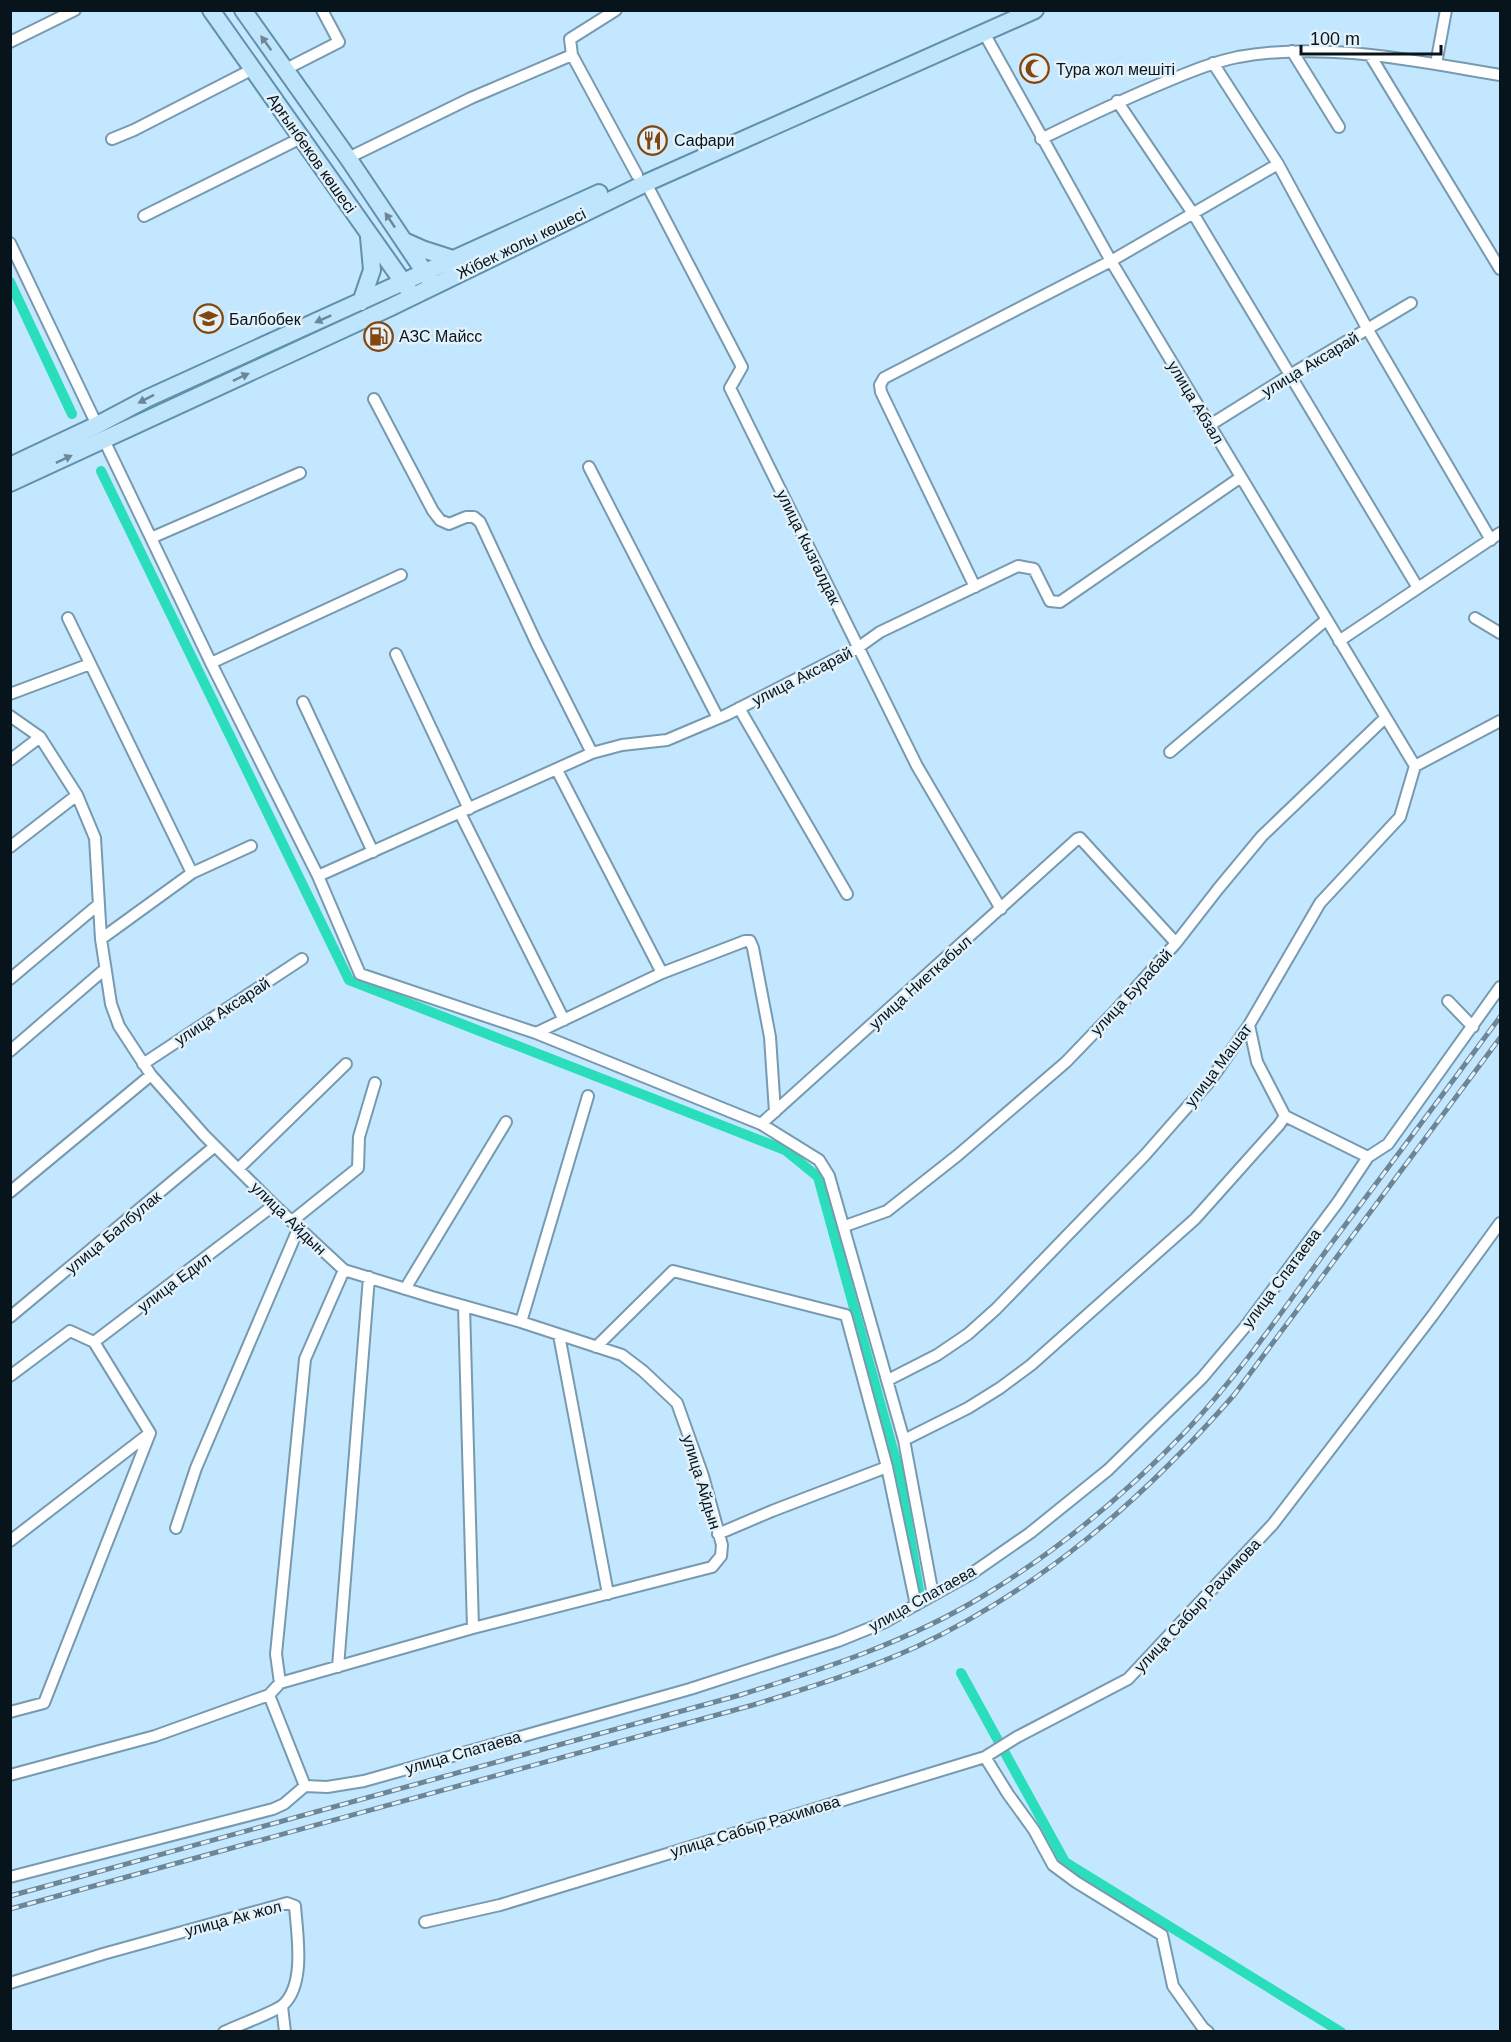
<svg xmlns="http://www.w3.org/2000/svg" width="1511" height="2042" font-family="Arial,sans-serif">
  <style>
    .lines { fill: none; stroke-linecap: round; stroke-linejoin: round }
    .canal { stroke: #2bdebb; stroke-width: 10 }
    .minor-casing { stroke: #779ab0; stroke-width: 14 }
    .primary-casing { stroke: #6190ac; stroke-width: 20 }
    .minor { stroke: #fff; stroke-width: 10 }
    .primary { stroke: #bee5fb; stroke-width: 16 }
    .rail-casing { stroke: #6c8697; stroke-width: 5 }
    .rail { stroke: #e2f1fa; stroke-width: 3; stroke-dasharray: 9; stroke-linecap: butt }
    .oneway { fill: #6c8797 }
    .labels { text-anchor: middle; stroke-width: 5; stroke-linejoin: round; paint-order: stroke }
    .poi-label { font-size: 16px; fill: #07141c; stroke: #e2f1fa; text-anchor: start }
    .street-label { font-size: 16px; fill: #07141c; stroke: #e2f1fa }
  </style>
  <rect width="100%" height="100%" fill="#c2e7fe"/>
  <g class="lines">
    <path class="canal" d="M10,282L72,414
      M101,471L349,980L785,1150L818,1177L898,1468L919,1590
      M961,1673L1065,1862L1341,2032"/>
    <defs>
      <path id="minor" d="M616,10L570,39L572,55L637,175
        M984,33L1111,261L1415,766
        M10,42L75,10
        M1292,51L1339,127
        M1370,55L1500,269
        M1213,63L1278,164L1368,330L1491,540
        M1436,64L1446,10
        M286,69L339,42L322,10
        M1117,101L1194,215L1418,588
        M112,139L134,130L253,69
        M1041,139C1084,118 1126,98 1170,80C1192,71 1214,62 1238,57C1325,41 1415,61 1500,75
        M348,158L471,98L572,55
        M646,183L742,367L730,388L917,766L1001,909
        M144,216L301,138
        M10,243L97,425
        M374,399L433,511L440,520L449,524L466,517H474L480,522L536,642L592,753
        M1210,425L1290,375L1411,303
        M104,440L211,663L318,876L360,974L536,1033L761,1124L819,1160L829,1176L904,1440L933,1595
        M589,467L718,718
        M151,538L300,473
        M975,587L881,392L880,385L884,378L1111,261L1278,164
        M68,618L192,873
        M1475,618L1500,633
        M1339,641L1500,533
        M396,654L469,809
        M211,663L401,575
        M10,694L90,664
        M303,702L373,852
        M739,708L847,894
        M10,716L40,737L77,795L95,838L101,939L111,1004L119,1026L151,1075L204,1135L274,1205L344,1270L432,1297L521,1322L622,1355L643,1371L677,1403L703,1476L722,1545L721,1556L712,1567L473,1628L280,1683L269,1695L155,1736L10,1775
        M1170,752L1326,620
        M10,760L40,737
        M557,770L662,973
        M460,813L564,1020
        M10,847L77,795
        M318,876L592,753L622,745L667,740L726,715L859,647L880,632L1018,566L1034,569L1050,601L1060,602L1241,477
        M101,939L192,873L251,846
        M10,979L99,904
        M1448,1001L1473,1027
        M536,1033L662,973L745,941H750L753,948L770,1037L775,1112
        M10,1051L105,969
        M143,1064L302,959
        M1285,1116L1368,1157
        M761,1124L1077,839L1080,838L1176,943
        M238,1169L346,1064
        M10,1192L151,1075
        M292,1221L358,1168L359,1137L375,1083
        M845,1226L887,1211L958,1155L1066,1062L1117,1009L1176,943L1218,889L1262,836L1385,718
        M405,1289L506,1122
        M464,1306L473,1628
        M10,1317L215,1146
        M521,1322L588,1096
        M559,1335L608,1594
        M596,1347L673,1271L846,1315L887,1467L916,1605
        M10,1376L70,1331L94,1342L274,1205
        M888,1380L937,1355L968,1334L996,1309L1145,1155L1210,1081L1249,1025L1320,903L1400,817L1415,766L1500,721
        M904,1440L968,1408L1000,1388L1031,1365L1195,1219L1279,1125L1285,1116L1257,1062L1249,1025
        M176,1528L196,1468L299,1227
        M718,1534L772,1511L887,1467
        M10,1541L150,1433L94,1342
        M338,1667L369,1277
        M280,1683L276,1654L305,1359L344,1270
        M269,1695L305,1786
        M10,1712L44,1703L150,1433
        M985,1757L1008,1794L1034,1830L1053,1865L1076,1882L1162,1935L1173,1986L1203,2028L1208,2032
        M10,1877L273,1809L284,1804L305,1786L327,1787L364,1781L690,1689L838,1641L885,1622L971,1574L1030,1533L1108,1470L1202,1378L1245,1327L1338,1202L1368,1157L1388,1144L1500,987
        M425,1922L500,1905L985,1757L1017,1737L1128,1679L1273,1524L1433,1315L1500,1223
        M10,1983L103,1954L287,1903L295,1906C297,1934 306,1984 283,2005C275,2012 236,2026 224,2032
        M282,2006L285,2032"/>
      <path id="primary" d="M211,10L408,289
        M243,10L348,158L430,280
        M404,241L422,249L453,259
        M361,302L372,270L369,237
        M10,466L97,425L148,398L599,193
        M10,483L389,308L646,183L1035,10"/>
    </defs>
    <use href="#minor" class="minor-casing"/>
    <use href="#primary" class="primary-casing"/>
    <use href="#minor" class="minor"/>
    <use href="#primary" class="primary"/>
    <defs>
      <path id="rail" d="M10,1896L740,1695C823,1669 908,1642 983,1596C1059,1550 1125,1495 1186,1431C1240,1374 1285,1307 1331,1244C1388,1168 1444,1093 1500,1017
        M10,1909L753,1705C808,1688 863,1671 916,1647C1042,1588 1143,1499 1234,1395L1500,1038"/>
    </defs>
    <use href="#rail" class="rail-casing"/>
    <use href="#rail" class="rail"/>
  </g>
  <defs><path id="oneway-solid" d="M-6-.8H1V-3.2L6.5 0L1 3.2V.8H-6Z" transform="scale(1.5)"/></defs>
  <g class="oneway">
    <use href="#oneway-solid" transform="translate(266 43) rotate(-126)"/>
    <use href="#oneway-solid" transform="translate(390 220) rotate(-124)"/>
    <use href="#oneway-solid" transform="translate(323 319) rotate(156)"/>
    <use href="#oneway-solid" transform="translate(241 377) rotate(-25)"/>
    <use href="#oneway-solid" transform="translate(146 399) rotate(153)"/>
    <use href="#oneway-solid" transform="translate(64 459) rotate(-25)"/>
  </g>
  <defs>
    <symbol id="mosque-ring" viewBox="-11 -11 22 22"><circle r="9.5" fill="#e2f1fa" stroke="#85460d" stroke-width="1.5"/><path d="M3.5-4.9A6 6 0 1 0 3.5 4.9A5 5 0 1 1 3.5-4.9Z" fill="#85460d"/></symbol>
    <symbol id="restaurant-ring" viewBox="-11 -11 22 22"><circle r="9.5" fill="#e2f1fa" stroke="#85460d" stroke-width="1.5"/><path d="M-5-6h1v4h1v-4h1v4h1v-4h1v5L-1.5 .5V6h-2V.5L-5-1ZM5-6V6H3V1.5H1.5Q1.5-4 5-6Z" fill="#85460d"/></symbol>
    <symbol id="school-ring" viewBox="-11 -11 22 22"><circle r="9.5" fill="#e2f1fa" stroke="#85460d" stroke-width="1.5"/><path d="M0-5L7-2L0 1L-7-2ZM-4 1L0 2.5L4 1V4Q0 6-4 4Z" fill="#85460d"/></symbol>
    <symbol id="fuel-ring" viewBox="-11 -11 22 22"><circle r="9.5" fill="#e2f1fa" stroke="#85460d" stroke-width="1.5"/><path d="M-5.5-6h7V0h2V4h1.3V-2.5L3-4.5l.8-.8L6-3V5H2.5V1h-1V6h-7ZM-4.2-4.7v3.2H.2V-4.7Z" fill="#85460d"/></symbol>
  </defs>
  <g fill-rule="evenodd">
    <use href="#mosque-ring" x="1018" y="52" width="33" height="33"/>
    <use href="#restaurant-ring" x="636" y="124" width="33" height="33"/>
    <use href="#school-ring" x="192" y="302" width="33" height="33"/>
    <use href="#fuel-ring" x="362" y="320" width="33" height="33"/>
  </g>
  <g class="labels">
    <g class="poi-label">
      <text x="1056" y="75">Тура жол мешіті</text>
      <text x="674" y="146">Сафари</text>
      <text x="229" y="325">Балбобек</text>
      <text x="399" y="342">АЗС Майсс</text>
    </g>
    <g class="street-label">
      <text transform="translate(312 153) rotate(55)" y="6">Арғынбеков көшесі</text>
      <text transform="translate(521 243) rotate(-26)" y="6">Жібек жолы көшесі</text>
      <text transform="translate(1310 364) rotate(-31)" y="6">улица Аксарай</text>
      <text transform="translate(1196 402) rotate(59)" y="6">улица Абзал</text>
      <text transform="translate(809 547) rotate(64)" y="6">улица Кызгалдак</text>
      <text transform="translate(802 676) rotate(-27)" y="6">улица Аксарай</text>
      <text transform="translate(920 982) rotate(-42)" y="6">улица Ниеткабыл</text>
      <text transform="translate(1131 992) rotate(-47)" y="6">улица Бурабай</text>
      <text transform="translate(222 1011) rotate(-33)" y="6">улица Аксарай</text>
      <text transform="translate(1218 1065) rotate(-53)" y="6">улица Машат</text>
      <text transform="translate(289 1218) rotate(44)" y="6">улица Айдын</text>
      <text transform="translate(113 1232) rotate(-40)" y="6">улица Балбулак</text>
      <text transform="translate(1281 1278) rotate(-53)" y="6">улица Спатаева</text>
      <text transform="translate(174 1282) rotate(-37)" y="6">улица Едил</text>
      <text transform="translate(702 1482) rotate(73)" y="6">улица Айдын</text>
      <text transform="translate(922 1598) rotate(-29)" y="6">улица Спатаева</text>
      <text transform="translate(1197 1605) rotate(-47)" y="6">улица Сабыр Рахимова</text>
      <text transform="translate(463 1752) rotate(-16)" y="6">улица Спатаева</text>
      <text transform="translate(755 1826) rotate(-17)" y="6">улица Сабыр Рахимова</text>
      <text transform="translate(233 1918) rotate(-15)" y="6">улица Ак жол</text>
    </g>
  </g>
  <rect width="1511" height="2042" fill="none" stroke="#07141c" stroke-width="24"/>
  <path d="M1301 45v9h140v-9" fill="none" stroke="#07141c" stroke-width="3"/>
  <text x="1310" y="45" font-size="18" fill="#07141c" stroke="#e2f1fa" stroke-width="4.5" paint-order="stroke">100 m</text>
</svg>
